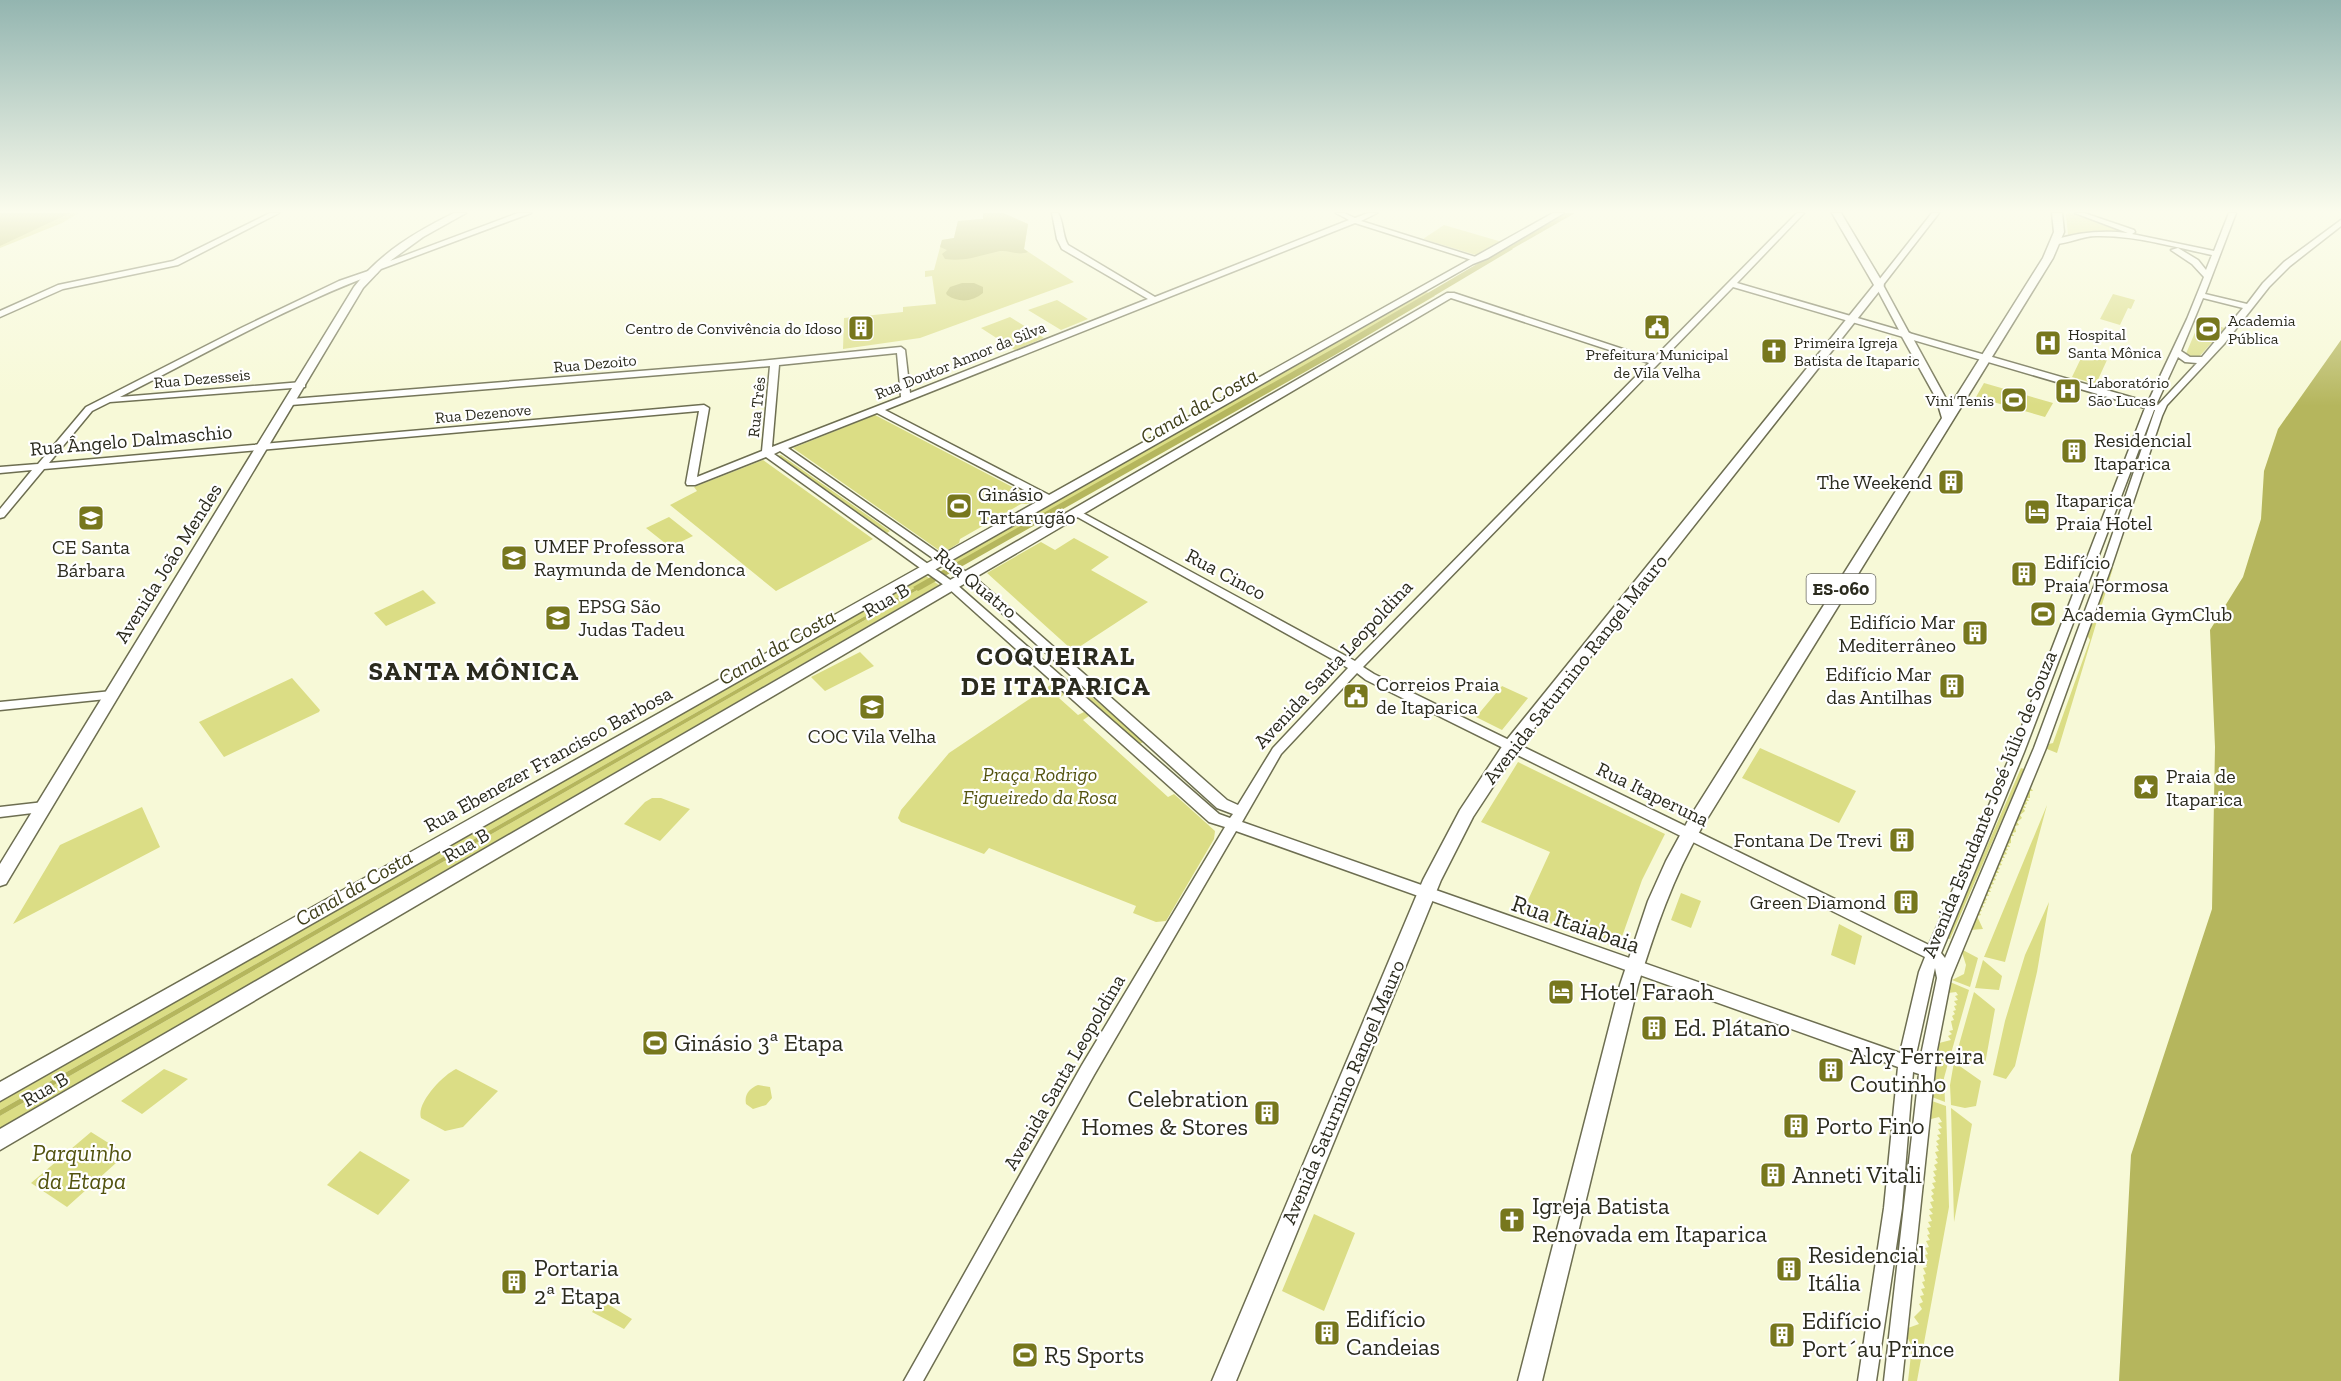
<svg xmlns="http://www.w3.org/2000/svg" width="2341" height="1381" font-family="'Zilla Slab',serif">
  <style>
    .green { fill: #dbdd85 }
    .forest { fill: #b8ba61 }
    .water { fill: #b5b65d }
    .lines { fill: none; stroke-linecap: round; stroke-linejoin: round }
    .canal { fill: #b5b65d; fill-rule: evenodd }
    .minor-casing { stroke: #6d6e51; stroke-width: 3 }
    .major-casing { stroke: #6d6e51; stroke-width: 3 }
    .minor { fill: #fff; fill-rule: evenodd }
    .major { fill: #fff; fill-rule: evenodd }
    .labels { text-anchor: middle; stroke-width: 4.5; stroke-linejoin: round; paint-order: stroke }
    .far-poi-label { font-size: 16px; fill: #2b2b1e; stroke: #fff; text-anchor: start }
    .far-street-label { font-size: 16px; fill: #2b2b1e; stroke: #fff }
    .shield { fill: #fff; stroke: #6b6b62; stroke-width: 1.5 }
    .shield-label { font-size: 18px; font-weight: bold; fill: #2b2b1e }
    .street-label { font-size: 20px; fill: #2b2b1e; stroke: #fff }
    .poi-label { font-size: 20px; fill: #2b2b1e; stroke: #fff; text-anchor: start }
    .park-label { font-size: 20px; font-style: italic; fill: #53530f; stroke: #fff }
    .water-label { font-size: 21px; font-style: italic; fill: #3f3f19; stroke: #fff }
    .near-street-label { font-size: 24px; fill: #2b2b1e; stroke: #fff }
    .near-poi-label { font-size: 24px; fill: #2b2b1e; stroke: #fff; text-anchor: start }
    .near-park-label { font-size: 24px; font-style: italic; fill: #53530f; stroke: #fff }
    .district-label { font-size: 26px; font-weight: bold; letter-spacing: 1.5px; fill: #2b2b1e; stroke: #fff }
  </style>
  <rect width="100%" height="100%" fill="#f7f9d7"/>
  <path class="green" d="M0,213H79L62,223L0,248Z
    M983,213H1003L1028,224L1024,249L1074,282L920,338L843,349L844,318L903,312V307L936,304L932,276L925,277V271L934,270L942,240L954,238L958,221L983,219Z
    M2069,213L2075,214L2134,235L2100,232L2068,235L2066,214Z
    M1444,225L1502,242L1476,255L1423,239Z
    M1424,291L1435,296L960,565L952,560Z
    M2113,294L2135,300L2131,309L2128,308L2120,325L2100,319Z
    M1057,300L1088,319L1061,330L1028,310Z
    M1010,317L1044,338L1015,350L981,328Z
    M2196,320L2225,328L2197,359L2185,356L2199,323Z
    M2083,354L2107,360L2096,384L2072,377Z
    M1984,383L2053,403L2045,417L1976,397Z
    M875,415L1037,500L1029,504H1021L960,539L959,543L943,553L793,448Z
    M781,455L890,531L887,533L778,456Z
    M763,460L873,539L776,591L670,505L697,491L694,487Z
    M669,517L693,536L670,547L646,528Z
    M1074,538L1109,557L1091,570L1148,602L1076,649L1070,648L987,573L1041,542L1055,550Z
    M2112,568H2113L2057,753L2047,749L2049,744L2053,743L2090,640L2087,635Z
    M926,576L930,579L0,1110V1098Z
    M933,581L939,585L0,1128V1116Z
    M423,590L436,603L386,626L374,613Z
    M860,652L874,666L825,691L811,677Z
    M292,678L320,710L319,712L224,757L199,722Z
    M1070,678L1143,741L1142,743L1139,744L1067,680Z
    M1052,684L1065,694L1059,698L1078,715L1084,712L1089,716L1083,720L1168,797L1174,794L1215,831L1214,839L1166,921L1156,922L1133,913L1136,906L989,848L984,854L901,822L898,818L901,810L949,753Z
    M1502,686L1528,698L1502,730L1476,717Z
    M1760,748L1856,791L1839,823L1742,778Z
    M1518,762L1665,834L1642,880L1618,948L1522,913L1550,852L1481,822Z
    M2021,768L2024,769L1950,939L1947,938Z
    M2030,787L2033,791H2030V798H2027L2029,801H2026L2027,804L2024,805L2026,808H2023L2025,811L2020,815L2022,818L2017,822L2019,825L2015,826L2016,832L2012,833L2014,836H2011V843L2008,844L2010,847H2006L2008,850L2005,851L2007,854L2003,855L2005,858H2001L2003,861L2000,862L2002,865L1998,866L2000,869L1997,870L1999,873H1995L1997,876L1994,877L1996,880L1992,881L1994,884L1990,885L1992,888L1989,889L1991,892H1987L1989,896H1985L1987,900L1984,901L1986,903L1982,904L1984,907L1980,908L1982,911L1979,912L1981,915L1977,916L1983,929L1970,930Z
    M652,798H661L690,809L660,841L624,824L645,802Z
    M2047,805L2005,962L1985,957H1984Z
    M142,807L160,847L13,924L60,845Z
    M1681,893L1701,901L1691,928L1671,920Z
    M2049,902L2037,972L2015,1066L2006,1079L1993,1075L2005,1021L2025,955Z
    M1839,924L1862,936L1855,965L1831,955Z
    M1961,949L1978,958L1970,987L1952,980L1964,974L1966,965Z
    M1983,960L2002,976L1999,990L1975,988Z
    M1950,982L1969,990L1950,1057L1938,1052L1939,1043L1951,1040L1948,1036L1952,1034L1949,1031L1953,1030L1951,1021L1954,1020L1952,1016L1955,1014L1953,1011L1956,1010L1954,1006L1957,1005L1954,1001L1958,1000L1955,996L1958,995L1956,992L1948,993Z
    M1974,992L1995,1009L1985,1064L1955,1059Z
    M1937,1056L1949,1060L1944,1078L1945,1102L1932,1097Z
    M1954,1062L1981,1081L1976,1106L1965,1108L1951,1105L1950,1085Z
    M164,1069L188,1079L142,1114L121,1101Z
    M456,1069L498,1091L463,1127L445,1131L421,1118C416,1103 443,1075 456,1069Z
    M758,1085L770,1087L772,1098L766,1105L753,1109L746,1104C744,1094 750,1088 758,1085Z
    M1932,1101L1946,1106L1949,1207L1917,1381H1908L1912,1346L1907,1337L1908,1328L1919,1324L1914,1317L1922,1309L1919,1304L1923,1302L1920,1296L1924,1295L1921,1289L1925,1288L1922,1282L1925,1281L1923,1275L1926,1274L1923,1268L1927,1267L1924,1262L1928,1261L1925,1255L1928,1254L1925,1248L1929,1247L1926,1241L1930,1240L1927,1235L1930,1234L1927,1228L1931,1227L1928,1222L1932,1221L1929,1215L1933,1214L1929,1209L1933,1208L1930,1202L1934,1201L1931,1196L1934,1194L1931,1190L1935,1188L1932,1183L1936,1182L1933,1177L1936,1176L1933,1171L1937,1170L1934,1165L1938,1163L1935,1159L1938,1158L1935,1152L1939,1151L1936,1146L1939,1145L1936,1141L1940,1139L1937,1135L1941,1134L1938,1129L1942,1128L1938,1123L1942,1122L1939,1117L1931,1119Z
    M1951,1108L1972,1124L1954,1222Z
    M91,1132L126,1154L67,1207L31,1183Z
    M360,1151L410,1180L378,1215L327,1185Z
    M1314,1214L1355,1233L1324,1311L1282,1291Z
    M601,1300L632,1319L624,1329L592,1312Z"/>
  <path class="forest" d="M0,213H70L0,246Z
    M983,213H1003L1028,224L1024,249L1028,252C1017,256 1010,250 1000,251C981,255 966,262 945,259L942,254L947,250L940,247L942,240L954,238L958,221L983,219Z"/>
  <path class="water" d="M1566,213H1575L1498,257L1494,256Z
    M962,283H974L983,287V293C972,302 959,303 947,295L946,293L950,287Z
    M2341,340V1381H2119L2131,1155L2212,909L2215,747L2210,630L2243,577L2261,519L2264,471L2278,429Z
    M930,579L933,581L0,1116V1110Z"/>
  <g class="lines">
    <path class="canal" d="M1506,247L1513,249L1335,355L922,589L918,591L913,587L1329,351Z"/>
    <defs>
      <path id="minor" d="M270,213H279L178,265L63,289L0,317V311L58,285L173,261Z
        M1052,213H1058C1064,223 1062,235 1068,245L1155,297L1349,220L1336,213H1344L1355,218L1368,213H1377L1361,221L1482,259L1475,261L1355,223L885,410L1053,497V501H1045L877,413L788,448L979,581L1227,800L1238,805L1273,748L1348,668L1072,514L1077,511L1081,512L1355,661L1649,363L1448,297V293H1454L1653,359L1797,213H1804L1737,283L1899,330L1875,285L1932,213H1939L1883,285L1909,333L2148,402L2187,319L2204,277L2192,264L2171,250L2178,248L2198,260L2206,270L2212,255C2174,247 2135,235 2096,236C2082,236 2068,244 2054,244V240C2079,232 2102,230 2128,233L2075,213H2084L2134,230L2135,232L2132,234L2214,251L2229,213H2236L2205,294L2247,304L2263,283L2284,262L2341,220V226L2290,266L2269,287L2224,344L2167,405L2162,416L2112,565L2046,748L1951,978L1937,1050L1902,1381H1884L1919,1074L1913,1072L1902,1208L1876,1381H1858L1884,1208L1898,1067L1236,831L1094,1075L923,1381H904L1082,1065L1225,827L1209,822L948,588L766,457L695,485H687L686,483L699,411L44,469L4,517L0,518V509L32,470L0,473V467L38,464L86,407L241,328L339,281L374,269L378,271L377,273C288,306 205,354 120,397L302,382L305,383V387L110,402L92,411L49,463L704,405L709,408L697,477L762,451L770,366L291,405L286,402L291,399L740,363L901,347L905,350L910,393L1148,299L1062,249L1057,239ZM1733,287L2145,408L2012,752L1929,945L1374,674L1363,667ZM2203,298L2243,308L2202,357H2190L2181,351ZM897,353L901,397L772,447L779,365ZM2178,357L2185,362L2197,363L2158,405H2156ZM2154,410H2155L2102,565L2034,748L1945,958L1941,953L2024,752ZM780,451L971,585L1217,808L1233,814L1230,818L1219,814L956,584L774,454ZM1357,673L1366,680L1925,957L1919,972L1900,1053L1242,822L1281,754ZM1935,968L1937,978L1920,1060L1915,1059Z
        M112,691L116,692L118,695L116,698L0,710V702Z
        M44,802L49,803L51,807L49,811L0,817V807Z"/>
      <path id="major" d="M454,213H466L423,237L390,261L518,213H531L381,269L363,288L6,884L0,886V864L354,287C380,253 417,231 454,213Z
        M1553,213H1564L1488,258L1473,264L0,1101V1082Z
        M1832,213H1841L1884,285L1517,750L1473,817L1441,880L1236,1381H1212L1423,880L1460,810L1505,742L1874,285Z
        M2052,213H2062L2064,232L2053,258L1702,827C1673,877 1655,930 1638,985L1542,1381H1518L1620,985L1648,901L1666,861L1690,817L1942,418L1936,398L1901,335L1906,332L1910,333L1950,406L2043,258L2054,232Z
        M1447,293L1456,295L0,1150V1129Z"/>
    </defs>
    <use href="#minor" class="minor-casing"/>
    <use href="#major" class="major-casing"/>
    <use href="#minor" class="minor"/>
    <use href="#major" class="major"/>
  </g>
  <linearGradient id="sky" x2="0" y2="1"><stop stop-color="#93b5b0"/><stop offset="0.52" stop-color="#fbfced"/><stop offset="1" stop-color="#fbfced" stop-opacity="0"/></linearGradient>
  <rect width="2341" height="406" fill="url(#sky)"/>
  <defs>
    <symbol id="civic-square" viewBox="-11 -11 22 22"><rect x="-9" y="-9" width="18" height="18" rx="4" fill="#77771d" stroke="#fff"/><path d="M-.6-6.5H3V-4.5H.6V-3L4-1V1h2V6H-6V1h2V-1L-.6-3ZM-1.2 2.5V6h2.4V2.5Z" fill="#fff"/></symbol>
    <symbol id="building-square" viewBox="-11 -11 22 22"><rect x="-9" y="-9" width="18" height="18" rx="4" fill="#77771d" stroke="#fff"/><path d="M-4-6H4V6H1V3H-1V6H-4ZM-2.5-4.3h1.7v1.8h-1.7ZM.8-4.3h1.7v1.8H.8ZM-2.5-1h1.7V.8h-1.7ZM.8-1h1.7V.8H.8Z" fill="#fff"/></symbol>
    <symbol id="stadium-square" viewBox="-11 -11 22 22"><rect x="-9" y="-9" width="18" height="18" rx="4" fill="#77771d" stroke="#fff"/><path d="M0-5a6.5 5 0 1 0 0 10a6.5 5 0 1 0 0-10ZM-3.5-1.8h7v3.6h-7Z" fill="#fff"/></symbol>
    <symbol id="hospital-square" viewBox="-11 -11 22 22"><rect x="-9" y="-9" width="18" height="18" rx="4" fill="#77771d" stroke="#fff"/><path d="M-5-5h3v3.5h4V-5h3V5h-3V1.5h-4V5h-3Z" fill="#fff"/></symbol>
    <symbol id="church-square" viewBox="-11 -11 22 22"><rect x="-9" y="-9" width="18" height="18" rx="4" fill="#77771d" stroke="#fff"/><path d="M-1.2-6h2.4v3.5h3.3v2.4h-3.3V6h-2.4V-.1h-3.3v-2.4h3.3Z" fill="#fff"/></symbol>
    <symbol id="hotel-square" viewBox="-11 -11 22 22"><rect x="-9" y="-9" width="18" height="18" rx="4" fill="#77771d" stroke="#fff"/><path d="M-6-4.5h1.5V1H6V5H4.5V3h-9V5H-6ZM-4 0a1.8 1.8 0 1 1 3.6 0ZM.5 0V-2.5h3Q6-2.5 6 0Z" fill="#fff"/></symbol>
    <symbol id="school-square" viewBox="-11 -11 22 22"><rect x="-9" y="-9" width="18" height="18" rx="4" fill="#77771d" stroke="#fff"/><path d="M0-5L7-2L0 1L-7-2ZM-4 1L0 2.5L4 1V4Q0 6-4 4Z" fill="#fff"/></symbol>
    <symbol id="sight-square" viewBox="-11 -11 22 22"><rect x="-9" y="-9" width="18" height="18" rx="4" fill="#77771d" stroke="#fff"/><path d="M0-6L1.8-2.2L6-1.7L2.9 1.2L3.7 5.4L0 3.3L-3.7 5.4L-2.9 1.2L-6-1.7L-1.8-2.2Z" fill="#fff"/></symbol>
  </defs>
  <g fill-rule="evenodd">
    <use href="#civic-square" x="1642" y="312" width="30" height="30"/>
    <use href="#building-square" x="846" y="313" width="30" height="30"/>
    <use href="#stadium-square" x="2193" y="314" width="30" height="30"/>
    <use href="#hospital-square" x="2033" y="328" width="30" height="30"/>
    <use href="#church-square" x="1759" y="336" width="30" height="30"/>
    <use href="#hospital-square" x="2053" y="376" width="30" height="30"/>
    <use href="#stadium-square" x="1999" y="385" width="30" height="30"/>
    <use href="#building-square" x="2059" y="436" width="30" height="30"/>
    <use href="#building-square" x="1936" y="467" width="30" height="30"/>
    <use href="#stadium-square" x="944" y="491" width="30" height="30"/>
    <use href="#hotel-square" x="2022" y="497" width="30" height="30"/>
    <use href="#school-square" x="76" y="503" width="30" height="30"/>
    <use href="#school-square" x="499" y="543" width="30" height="30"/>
    <use href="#building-square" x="2009" y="559" width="30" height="30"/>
    <use href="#stadium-square" x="2028" y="599" width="30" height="30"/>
    <use href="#school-square" x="543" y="603" width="30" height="30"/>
    <use href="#building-square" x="1960" y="618" width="30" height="30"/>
    <use href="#building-square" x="1937" y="671" width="30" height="30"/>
    <use href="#civic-square" x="1341" y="681" width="30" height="30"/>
    <use href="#school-square" x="857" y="692" width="30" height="30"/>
    <use href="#sight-square" x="2131" y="772" width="30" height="30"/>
    <use href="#building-square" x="1887" y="825" width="30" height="30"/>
    <use href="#building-square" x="1891" y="887" width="30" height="30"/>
    <use href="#hotel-square" x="1546" y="977" width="30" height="30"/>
    <use href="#building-square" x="1639" y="1013" width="30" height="30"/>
    <use href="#stadium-square" x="640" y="1028" width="30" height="30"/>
    <use href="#building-square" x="1816" y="1055" width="30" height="30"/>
    <use href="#building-square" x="1252" y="1098" width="30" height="30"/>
    <use href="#building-square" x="1781" y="1111" width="30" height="30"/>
    <use href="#building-square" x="1758" y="1160" width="30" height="30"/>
    <use href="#church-square" x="1497" y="1205" width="30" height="30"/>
    <use href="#building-square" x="1774" y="1254" width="30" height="30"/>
    <use href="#building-square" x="499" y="1267" width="30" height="30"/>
    <use href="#building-square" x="1312" y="1318" width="30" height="30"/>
    <use href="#building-square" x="1767" y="1320" width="30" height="30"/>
    <use href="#stadium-square" x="1010" y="1340" width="30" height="30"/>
  </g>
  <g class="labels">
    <g class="far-poi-label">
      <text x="2228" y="326">Academia<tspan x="2228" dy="18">Pública</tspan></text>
      <text x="842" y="334" text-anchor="end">Centro de Convivência do Idoso</text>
      <text x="2068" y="340">Hospital<tspan x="2068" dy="18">Santa Mônica</tspan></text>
      <text x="1794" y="348">Primeira Igreja<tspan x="1794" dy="18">Batista de Itaparic</tspan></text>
      <text x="1657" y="360" text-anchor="middle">Prefeitura Municipal<tspan x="1657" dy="18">de Vila Velha</tspan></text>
      <text x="2088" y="388">Laboratório<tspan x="2088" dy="18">São Lucas</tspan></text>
      <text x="1994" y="406" text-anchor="end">Vini Tenis</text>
    </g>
    <g class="far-street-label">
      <text transform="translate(960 360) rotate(-22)" y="6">Rua Doutor Annor da Silva</text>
      <text transform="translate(595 363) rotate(-5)" y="6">Rua Dezoito</text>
      <text transform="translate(202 378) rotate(-5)" y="6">Rua Dezesseis</text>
      <text transform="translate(756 407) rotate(-84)" y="6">Rua Três</text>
      <text transform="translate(483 413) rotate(-5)" y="6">Rua Dezenove</text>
    </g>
    <rect class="shield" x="1806.5" y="574" width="69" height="30" rx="4.5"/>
    <g class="shield-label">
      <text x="1841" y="595">ES-060</text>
    </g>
    <g class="street-label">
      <text transform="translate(131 440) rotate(-5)" y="7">Rua Ângelo Dalmaschio</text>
      <text transform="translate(168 563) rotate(-58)" y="7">Avenida João Mendes</text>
      <text transform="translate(1226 574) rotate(28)" y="7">Rua Cinco</text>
      <text transform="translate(976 583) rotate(39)" y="7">Rua Quatro</text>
      <text transform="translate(886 600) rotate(-30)" y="7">Rua B</text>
      <text transform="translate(1333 664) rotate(-47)" y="7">Avenida Santa Leopoldina</text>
      <text transform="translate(1575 669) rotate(-52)" y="7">Avenida Saturnino Rangel Mauro</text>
      <text transform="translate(548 759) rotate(-29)" y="7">Rua Ebenezer Francisco Barbosa</text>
      <text transform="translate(1653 794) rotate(26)" y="7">Rua Itaperuna</text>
      <text transform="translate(1989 804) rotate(-68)" y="7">Avenida Estudante José Júlio de Souza</text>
      <text transform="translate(466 845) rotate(-30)" y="7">Rua B</text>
      <text transform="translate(1064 1072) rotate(-60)" y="7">Avenida Santa Leopoldina</text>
      <text transform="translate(45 1089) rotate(-30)" y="7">Rua B</text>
      <text transform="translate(1343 1092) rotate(-67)" y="7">Avenida Saturnino Rangel Mauro</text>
    </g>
    <g class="poi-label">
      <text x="2094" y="447">Residencial<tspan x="2094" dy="23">Itaparica</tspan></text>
      <text x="1932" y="489" text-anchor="end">The Weekend</text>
      <text x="978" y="501">Ginásio<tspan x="978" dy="23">Tartarugão</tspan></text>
      <text x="2056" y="507">Itaparica<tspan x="2056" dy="23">Praia Hotel</tspan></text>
      <text x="534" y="553">UMEF Professora<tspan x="534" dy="23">Raymunda de Mendonca</tspan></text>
      <text x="91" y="554" text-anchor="middle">CE Santa<tspan x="91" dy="23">Bárbara</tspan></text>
      <text x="2044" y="569">Edifício<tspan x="2044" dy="23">Praia Formosa</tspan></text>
      <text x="578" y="613">EPSG São<tspan x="578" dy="23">Judas Tadeu</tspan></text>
      <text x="2062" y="621">Academia GymClub</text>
      <text x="1956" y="629" text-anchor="end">Edifício Mar<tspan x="1956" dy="23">Mediterrâneo</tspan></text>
      <text x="1932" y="681" text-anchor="end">Edifício Mar<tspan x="1932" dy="23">das Antilhas</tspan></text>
      <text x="1376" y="691">Correios Praia<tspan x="1376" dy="23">de Itaparica</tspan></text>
      <text x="872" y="743" text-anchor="middle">COC Vila Velha</text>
      <text x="2166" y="783">Praia de<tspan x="2166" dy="23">Itaparica</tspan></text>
      <text x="1882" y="847" text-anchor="end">Fontana De Trevi</text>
      <text x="1886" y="909" text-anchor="end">Green Diamond</text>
    </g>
    <g class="park-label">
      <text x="1040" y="781">Praça Rodrigo<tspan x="1040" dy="23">Figueiredo da Rosa</tspan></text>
    </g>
    <g class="water-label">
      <text transform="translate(1199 406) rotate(-30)" y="7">Canal da Costa</text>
      <text transform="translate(777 647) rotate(-30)" y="7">Canal da Costa</text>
      <text transform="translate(354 888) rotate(-30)" y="7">Canal da Costa</text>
    </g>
    <g class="near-street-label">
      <text transform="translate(1576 924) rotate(19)" y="8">Rua Itaiabaia</text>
    </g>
    <g class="near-poi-label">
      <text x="1580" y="1000">Hotel Faraoh</text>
      <text x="1674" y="1036">Ed. Plátano</text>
      <text x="674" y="1051">Ginásio 3ª Etapa</text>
      <text x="1850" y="1064">Alcy Ferreira<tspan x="1850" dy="28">Coutinho</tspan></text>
      <text x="1248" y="1107" text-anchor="end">Celebration<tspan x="1248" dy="28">Homes &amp; Stores</tspan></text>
      <text x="1816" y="1134">Porto Fino</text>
      <text x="1792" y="1183">Anneti Vitali</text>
      <text x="1532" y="1214">Igreja Batista<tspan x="1532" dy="28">Renovada em Itaparica</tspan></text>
      <text x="1808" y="1263">Residencial<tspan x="1808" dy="28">Itália</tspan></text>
      <text x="534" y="1276">Portaria<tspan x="534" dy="28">2ª Etapa</tspan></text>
      <text x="1346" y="1327">Edifício<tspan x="1346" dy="28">Candeias</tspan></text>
      <text x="1802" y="1329">Edifício<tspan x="1802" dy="28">Port´au Prince</tspan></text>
      <text x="1044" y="1363">R5 Sports</text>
    </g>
    <g class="near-park-label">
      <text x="82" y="1161">Parquinho<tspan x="82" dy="28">da Etapa</tspan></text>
    </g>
    <g class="district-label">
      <text x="1056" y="665">COQUEIRAL<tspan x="1056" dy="30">DE ITAPARICA</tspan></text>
      <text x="474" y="680">SANTA MÔNICA</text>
    </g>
  </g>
</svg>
